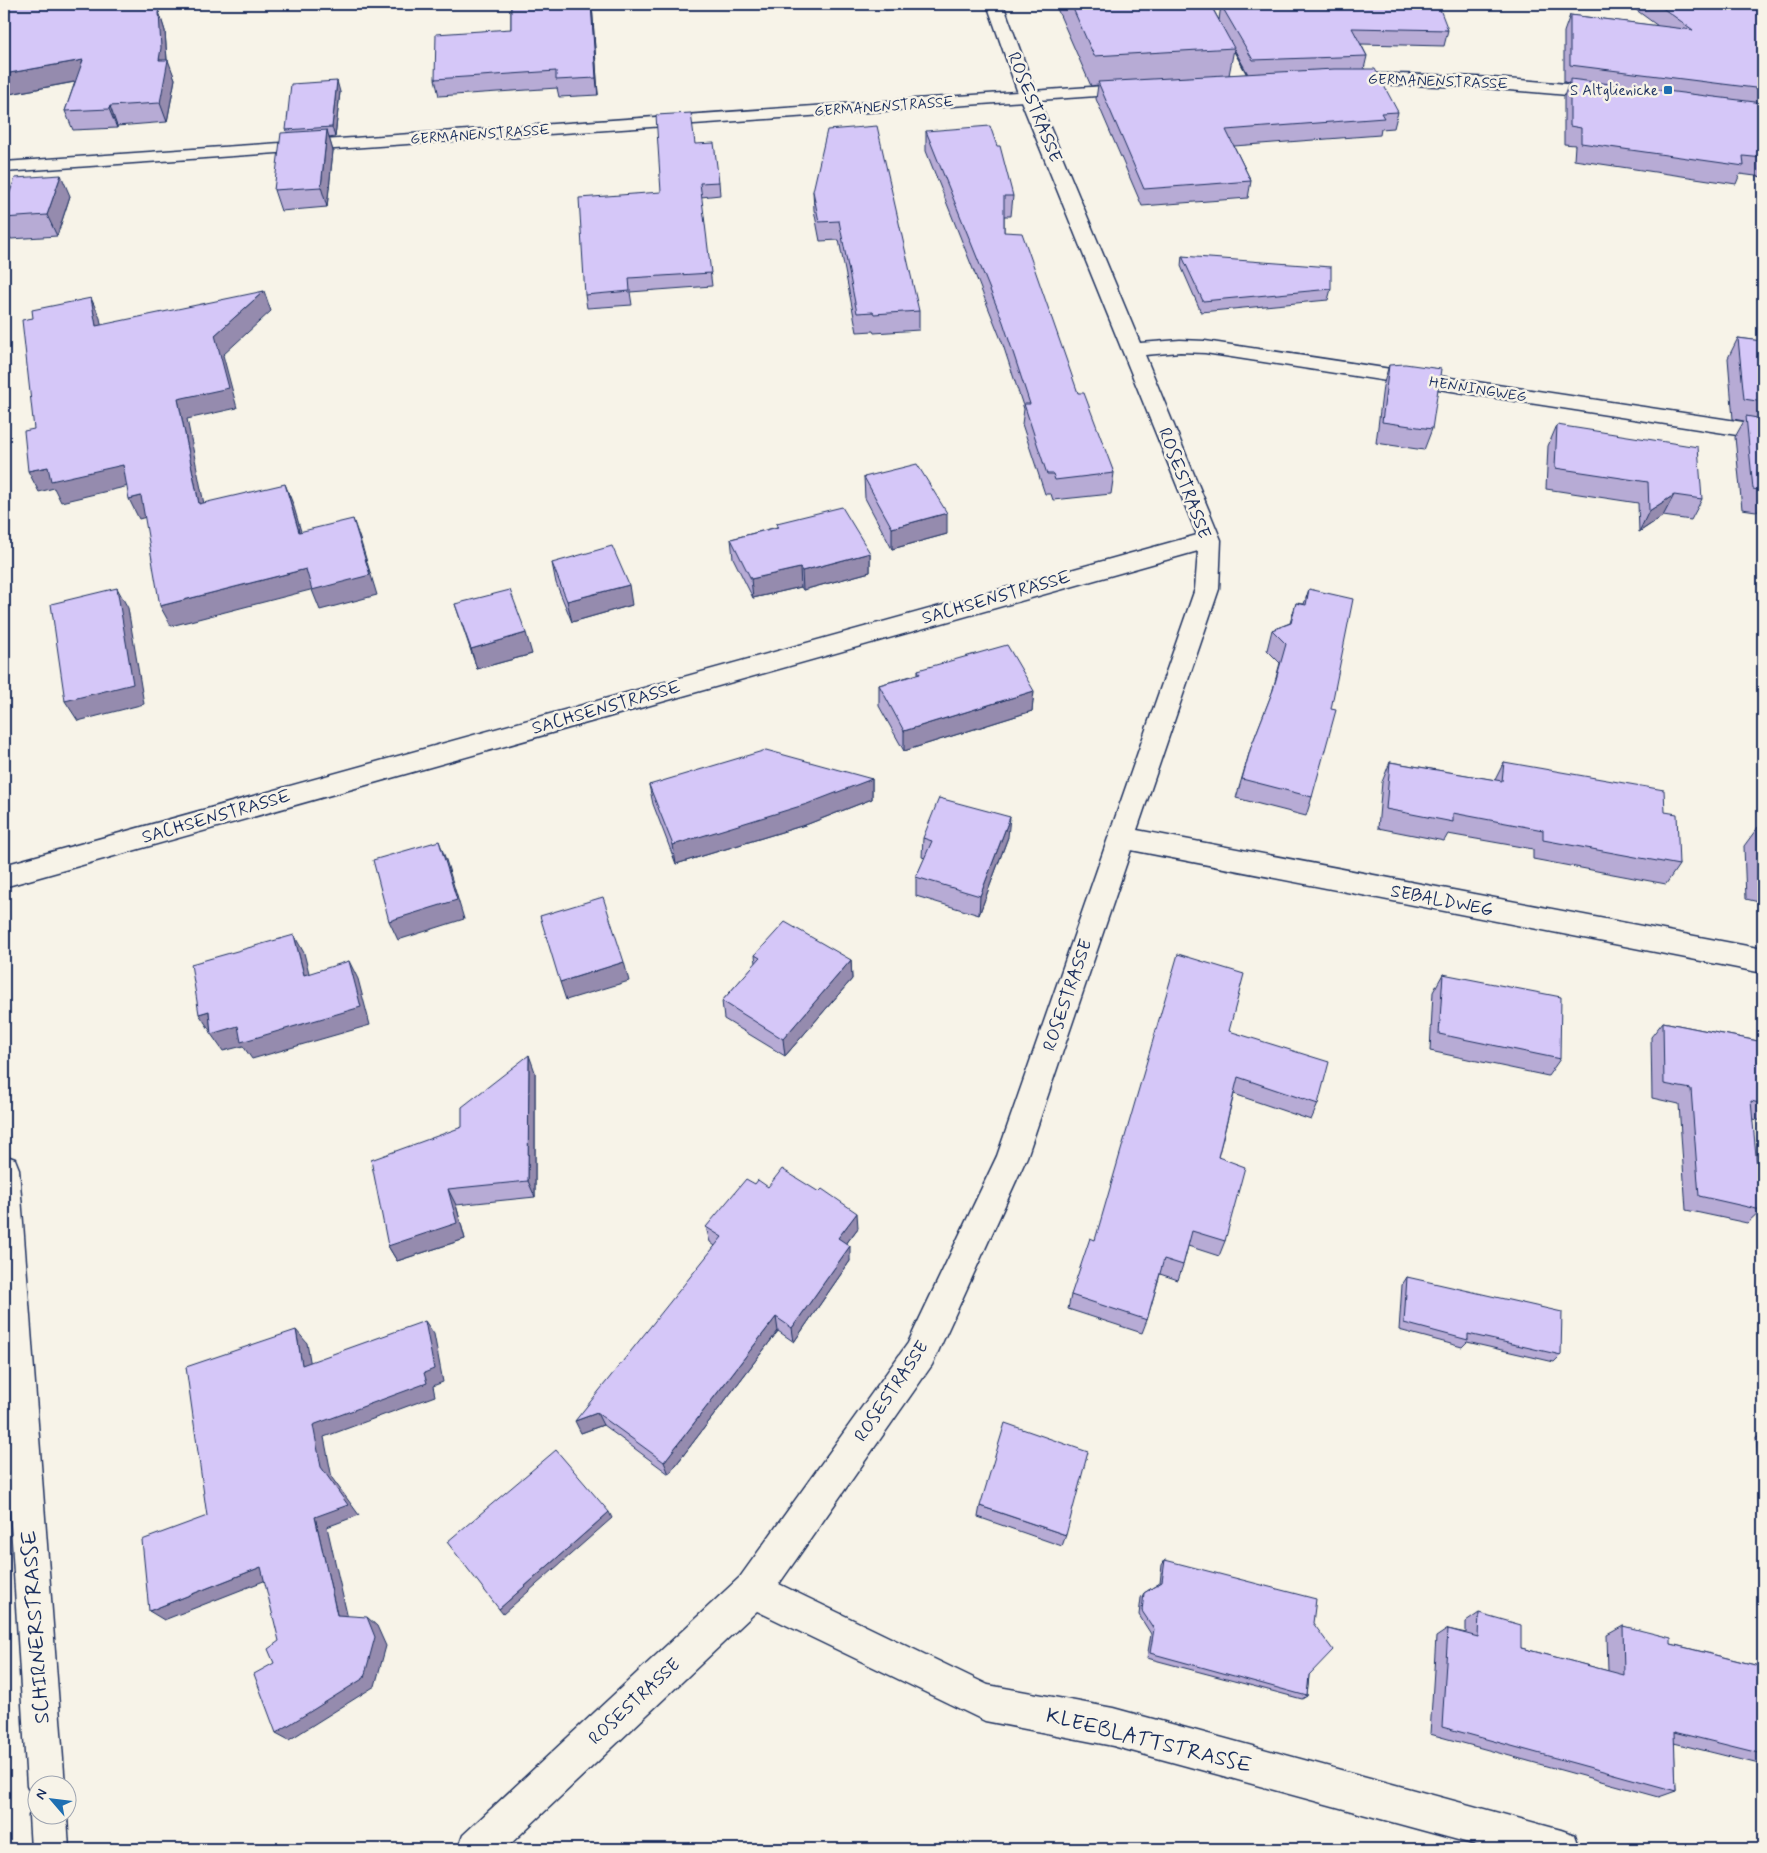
<svg xmlns="http://www.w3.org/2000/svg" width="1767" height="1853" font-family="Mynerve,sans-serif">
  <style>
    .lines { fill: none; stroke-linecap: round; stroke-linejoin: round }
    .street-casing { stroke: #1b2f5e; stroke-width: 3 }
    .secondary-casing { stroke: #1b2f5e; stroke-width: 3 }
    .street { fill: #f7f3e8; fill-rule: evenodd }
    .secondary { fill: #f7f3e8; fill-rule: evenodd }
    .wall { fill: #b7abd5; stroke: #1b2f5e; fill-rule: evenodd }
    .shaded-wall { fill: #958bae; stroke: #1b2f5e }
    .building { fill: #d5c7f8; stroke: #1b2f5e }
    .poi-dot { fill: #1f6fb2; stroke: #f7f3e8; stroke-width: 2 }
    .labels { text-anchor: middle; stroke-width: 5; stroke-linejoin: round; paint-order: stroke }
    .far-street-label { font-size: 15px; fill: #1b2f5e; stroke: #f7f3e8 }
    .far-poi-label { font-size: 15px; fill: #1b2f5e; stroke: #f7f3e8; text-anchor: end }
    .street-label { font-size: 18px; fill: #1b2f5e; stroke: #f7f3e8 }
    .near-street-label { font-size: 21px; fill: #1b2f5e; stroke: #f7f3e8 }
  </style>
  <rect width="100%" height="100%" fill="#f7f3e8"/>
  <filter id="ink" filterUnits="userSpaceOnUse"><feTurbulence type="fractalNoise" baseFrequency=".02" numOctaves="2"/><feDisplacementMap in="SourceGraphic" scale="10" xChannelSelector="R" yChannelSelector="G"/><feConvolveMatrix kernelMatrix="1 2 1 2 8 2 1 2 1" color-interpolation-filters="sRGB"/></filter>
  <g filter="url(#ink)">
    <g class="lines">
      <defs>
        <path id="street" d="M987,4H1003L1037,96L1140,343L1180,340L1205,341L1763,425V439L1205,353L1180,352L1145,355L1221,540L1219,589L1137,830L1763,949V973L1131,850L1027,1157L932,1365L779,1584L988,1685L1113,1708L1561,1830L1575,1835L1580,1849H1491L1113,1746L985,1721L757,1611L505,1849H458L463,1835L740,1577L908,1343L997,1156L1195,589L1198,551L4,887V865L1197,535L1019,96Z
          M1191,4H1207L1251,83L1248,87H1236Z
          M4,1155L15,1159L19,1169L65,1786H38V1816H67L69,1849H31L29,1816L34,1802L37,1801L33,1799L27,1786L4,1410Z"/>
        <path id="secondary" d="M1342,74C1429,73 1516,78 1603,88L1609,89L1612,93L1609,97L1603,98L1473,87L1336,83L1333,79L1336,75Z
          M1134,84L1140,85L1143,89L1140,93L4,172V162Z"/>
      </defs>
      <use href="#street" class="street-casing"/>
      <use href="#secondary" class="secondary-casing"/>
      <use href="#street" class="street"/>
      <use href="#secondary" class="secondary"/>
    </g>
    <path class="wall" d="M4,4L159,12L165,31L167,60L175,79L167,122L117,126V128L73,130L65,111L75,82L4,95Z
      M511,4H592L598,95L559,97L557,88L439,96L435,79L511,29Z
      M883,4H936V6L885,10Z
      M1055,4H1210L1219,20L1221,5L1448,30L1444,46L1361,44L1367,56L1364,69L1398,112L1394,128L1381,129L1380,135L1234,146L1251,181L1248,198L1142,206L1096,99L1098,85L1091,86ZM1234,49L1239,58L1248,74L1229,75Z
      M1628,4H1763V177L1740,174L1736,184L1574,160L1575,145L1564,144V96L1569,83L1564,82V32L1570,15L1658,26Z
      M340,92L335,137L329,138L333,151L327,207L281,211L274,190L287,133L286,130Z
      M926,131L1013,196L1011,216H1004V232L1078,393L1114,473L1111,494L1053,500L1051,494H1045L1022,424L1024,409L1002,342L926,151Z
      M695,144L719,182L720,195L701,197L712,286L630,292L632,305L587,308L585,295L661,192Z
      M813,191L919,311V330L874,333L873,331L857,332L839,240L820,241L814,210Z
      M70,196L57,236L11,239L4,225V209Z
      M1182,256L1331,289L1328,300L1201,312L1181,266Z
      M1738,338L1760,341L1762,338H1763V512L1742,509L1735,437L1744,421L1733,419L1728,358Z
      M1389,365L1432,429L1424,450L1376,443L1383,386Z
      M1557,425L1702,499L1691,520L1663,516L1639,532L1638,503L1546,489L1548,446Z
      M864,477L947,534L892,549L865,498Z
      M777,523L870,553V572L803,590L801,587L753,598L733,558L731,539L777,527Z
      M552,563L632,605L572,622L556,583Z
      M1309,589L1312,797L1306,816L1236,798L1251,747L1272,693L1280,663L1267,650L1272,630L1290,623L1296,603L1304,604Z
      M455,604L532,654L477,669Z
      M918,670L1034,691L1032,711L904,751L879,706V685L918,674Z
      M1390,762L1495,780L1504,762L1665,812L1679,865L1666,884L1533,859V849L1448,834L1444,841L1378,828L1382,782Z
      M872,779V799L808,824L676,864L653,804L649,785Z
      M1758,827L1763,828V903L1746,899L1744,846Z
      M1008,837L979,915L916,896V877L925,858L922,857L923,838Z
      M755,955L851,960L852,979L785,1056L724,1019L722,1001L756,963Z
      M1443,974L1560,1059L1548,1076L1430,1051L1433,992Z
      M1663,1022L1763,1042V1121L1752,1119L1761,1210L1747,1223L1686,1210L1679,1104L1652,1098L1651,1037Z
      M1229,1031L1318,1104L1311,1120L1234,1094L1218,1157L1225,1241L1219,1256L1188,1246L1183,1265L1178,1280L1160,1274L1147,1320L1142,1333L1068,1309L1071,1295L1095,1240Z
      M535,1072V1197L456,1205L465,1239L397,1261L388,1246L462,1127Z
      M755,1184L768,1187L858,1228L846,1244L850,1261L794,1342L778,1331L669,1474L603,1425L581,1433L715,1246L710,1242L706,1227Z
      M1407,1277L1561,1355L1554,1362L1467,1342L1462,1347L1399,1330L1402,1285Z
      M1763,1433V1519H1762L1756,1437Z
      M980,1506L1066,1535L1062,1546L978,1517Z
      M1165,1560L1309,1675L1307,1696L1302,1699L1147,1658L1151,1634L1139,1615L1141,1598L1144,1593L1160,1583L1162,1565Z
      M1479,1613L1521,1648L1608,1671L1607,1635L1623,1626L1671,1644L1763,1667V1765L1674,1743L1676,1791L1659,1797L1430,1734L1436,1637L1448,1629L1466,1633V1622Z"/>
    <path class="shaded-wall" d="M591,4H592L598,95L596,78Z
      M159,12L165,31L167,61L168,60L175,79L167,122L160,103Z
      M83,60L90,79L4,95V74Z
      M337,81L340,92L335,137L332,127Z
      M110,106L117,126V128L109,109Z
      M327,130L333,151L327,207L321,187Z
      M61,175L70,196L57,236L47,215Z
      M264,291L271,311L223,355L237,408L187,419L208,524L199,504L178,399L215,335Z
      M91,298L100,318L105,346L96,326Z
      M123,465L133,485L61,502L54,488L39,492L28,471L48,467Z
      M285,484L293,504L307,552L299,532Z
      M1674,495L1663,516L1639,532L1649,511Z
      M141,496L150,516L139,519L129,499Z
      M947,513V534L892,549V528Z
      M353,519L360,539L377,595L320,610L312,590Z
      M870,553V572L803,590L802,571Z
      M800,568L801,587L753,598L751,579Z
      M306,569L314,589L171,626L160,606Z
      M629,585L632,605L572,622L567,601Z
      M117,588L128,608L144,704L78,721L65,701Z
      M526,633L532,654L477,669L471,649Z
      M1034,691L1032,711L904,751V731Z
      M872,779V799L808,824L676,864L673,845Z
      M1010,817L1008,837L979,915L980,896Z
      M439,841L446,860L464,919L398,940L389,921Z
      M294,935L304,953L314,993L304,975Z
      M851,960L852,979L785,1056L783,1039Z
      M349,961L358,979L370,1025L252,1059L243,1046L223,1051L211,1034Z
      M624,962L629,981L566,1000L560,982Z
      M209,1011L211,1032L199,1014Z
      M529,1055L535,1072V1197L528,1181Z
      M448,1189L456,1205L465,1239L397,1261L388,1246Z
      M857,1213L858,1228L839,1253L838,1238Z
      M850,1246V1261L794,1342L792,1328Z
      M776,1317L778,1331L669,1474L664,1462Z
      M425,1321L434,1334L443,1382L433,1386L435,1396L324,1437L332,1478L359,1515L327,1527L349,1623L337,1615L315,1517L313,1425L424,1373Z
      M296,1330L307,1343L313,1378L302,1365Z
      M597,1413L603,1425L581,1433L575,1421Z
      M609,1512L612,1518L503,1614L499,1609Z
      M261,1567L274,1577L164,1620L149,1611Z
      M367,1617L377,1626L386,1646L375,1686L289,1740L276,1733Z"/>
    <path class="building" d="M4,4H155L159,12L161,48L159,60H168L160,103L110,106L109,109L65,111L83,60L4,74Z
      M511,4H591L596,78L556,80V71L435,79L436,34L511,29Z
      M1071,4H1210L1234,48L1094,56Z
      M1242,4H1438L1448,30L1352,28L1367,56L1253,60L1221,5Z
      M1657,4H1763V89L1570,65V15L1693,30Z
      M1334,69H1375L1398,112L1381,113L1384,118L1226,130L1251,181L1144,189L1098,82Z
      M1570,79L1763,103V158L1743,156L1744,166L1581,143V128L1570,126Z
      M337,81L332,127L286,130L291,84Z
      M691,113L695,144L714,143L719,182L700,183L711,273L629,278L630,291L585,295L579,198L661,192L656,115Z
      M877,126L919,311L874,314L873,312L857,313L839,221L819,222L813,191L827,130Z
      M990,126L997,146H1000L1013,196H1004V232L1022,233L1078,393H1084L1114,473L1055,480L1053,474H1047L1024,404H1030L1003,322L926,131Z
      M327,130L321,187L274,190L281,133Z
      M61,175L47,215L4,218V209L15,178Z
      M1182,256L1331,267V289L1203,301Z
      M264,291L215,335L229,388L178,399L199,504L285,484L299,532L353,519L370,575L312,590L306,569L160,606L141,496L129,499L123,465L51,481L48,467L28,471L24,431L34,429L22,320L33,318L32,310L91,298L96,326Z
      M1738,338L1762,341V338H1763V402L1744,399Z
      M1405,364L1441,369L1432,429L1382,422L1389,365Z
      M1746,416L1763,419V491L1753,489Z
      M1557,425L1698,447L1702,499L1674,495L1649,511L1648,482L1555,468Z
      M917,464L947,513L892,528L864,477Z
      M842,507L870,553L802,571L800,568L751,579L731,539L778,527L777,523Z
      M612,546L629,585L567,601L552,563Z
      M117,588L133,684L65,701L51,604Z
      M1309,589L1353,599L1331,709L1336,710L1312,797L1242,779L1251,747L1273,690L1286,644L1272,630L1291,623L1296,603L1306,605Z
      M510,590L526,633L471,649L455,604Z
      M1007,645L1034,691L904,731L879,685L920,674L918,670Z
      M766,750L872,779L807,804L673,845L649,785Z
      M1390,762L1502,781L1504,762L1664,790L1665,812L1677,814L1679,865L1543,840V830L1453,813V822L1386,809Z
      M939,798L1010,817L980,896L916,877L932,841L923,838Z
      M1758,827L1763,828V881L1760,880Z
      M439,841L457,900L389,921L373,860Z
      M603,897L624,962L560,982L540,916Z
      M785,922L851,960L783,1039L722,1001L760,958L755,955Z
      M294,935L304,975L349,961L361,1007L241,1042L238,1026L211,1034L209,1011L199,1014L191,964Z
      M1178,954L1244,974L1229,1031L1329,1062L1318,1104L1238,1077L1218,1157L1245,1167L1225,1241L1192,1231L1183,1265L1164,1259L1147,1320L1071,1295L1090,1238L1095,1240Z
      M1443,974L1561,997L1560,1059L1439,1034Z
      M1663,1022L1763,1042V1104L1751,1101L1761,1210L1699,1196L1691,1089L1664,1084Z
      M529,1055L528,1181L448,1189L457,1223L388,1246L371,1160L462,1127V1107Z
      M782,1169L819,1192L822,1189L857,1213L838,1238L850,1246L792,1328L776,1317L664,1462L597,1413L575,1421L722,1237L706,1227L746,1179L755,1184L758,1180L768,1187Z
      M1407,1277L1562,1312L1561,1355L1468,1334V1340L1404,1323Z
      M425,1321L434,1369L424,1373L427,1383L313,1425L321,1467L348,1505L315,1517L337,1615L367,1617L375,1637L364,1678L276,1733L254,1674L274,1663L268,1649L279,1641L261,1567L149,1611L142,1540L207,1516L186,1367L296,1330L302,1365Z
      M1005,1423L1088,1452L1066,1535L980,1506Z
      M556,1450L609,1512L499,1609L447,1542Z
      M1165,1560L1316,1599L1313,1623L1333,1650L1309,1675L1307,1696L1150,1653L1154,1629L1142,1611L1144,1593L1162,1582Z
      M1479,1613L1521,1625V1648L1624,1675L1623,1626L1671,1638V1644L1763,1667V1754L1674,1732L1676,1791L1442,1727L1448,1629L1478,1637Z"/>
  </g>
  <rect class="poi-dot" x="1663" y="85" width="10" height="10" rx="2.5"/>
  <g class="labels">
    <g class="far-street-label">
      <text transform="translate(1438 81) rotate(2)" y="5">GERMANENSTRASSE</text>
      <text transform="translate(884 106) rotate(-4)" y="5">GERMANENSTRASSE</text>
      <text transform="translate(480 134) rotate(-4)" y="5">GERMANENSTRASSE</text>
      <text transform="translate(1478 389) rotate(9)" y="5">HENNINGWEG</text>
    </g>
    <g class="far-poi-label">
      <text x="1658" y="95">S Altglienicke</text>
    </g>
    <g class="street-label">
      <text transform="translate(1035 107) rotate(68)" y="6">ROSESTRASSE</text>
      <text transform="translate(1185 483) rotate(69)" y="6">ROSESTRASSE</text>
      <text transform="translate(996 597) rotate(-16)" y="6">SACHSENSTRASSE</text>
      <text transform="translate(606 707) rotate(-16)" y="6">SACHSENSTRASSE</text>
      <text transform="translate(216 816) rotate(-16)" y="6">SACHSENSTRASSE</text>
      <text transform="translate(1442 900) rotate(11)" y="6">SEBALDWEG</text>
      <text transform="translate(1067 995) rotate(-71)" y="6">ROSESTRASSE</text>
      <text transform="translate(891 1391) rotate(-56)" y="6">ROSESTRASSE</text>
      <text transform="translate(634 1701) rotate(-43)" y="6">ROSESTRASSE</text>
    </g>
    <g class="near-street-label">
      <text transform="translate(35 1627) rotate(-94)" y="7">SCHIRNERSTRASSE</text>
      <text transform="translate(1149 1740) rotate(14)" y="7">KLEEBLATTSTRASSE</text>
    </g>
  </g>
  <rect width="1767" height="1853" fill="none" stroke="#f7f3e8" stroke-width="20"/>
  <rect x="10" y="10" width="1747" height="1833" fill="none" stroke="#1b2f5e" stroke-width="2" filter="url(#ink)"/>
  <g transform="translate(52 1800) rotate(298)"><circle r="24" fill="#f7f3e8" stroke="#9fa5b1"/>
  <path d="M0-4L9 19L0 12L-9 19Z" fill="#1f6fb2"/>
  <text y="-8" font-size="14" font-weight="bold" text-anchor="middle" fill="#1b2f5e">N</text>
  </g>
</svg>
